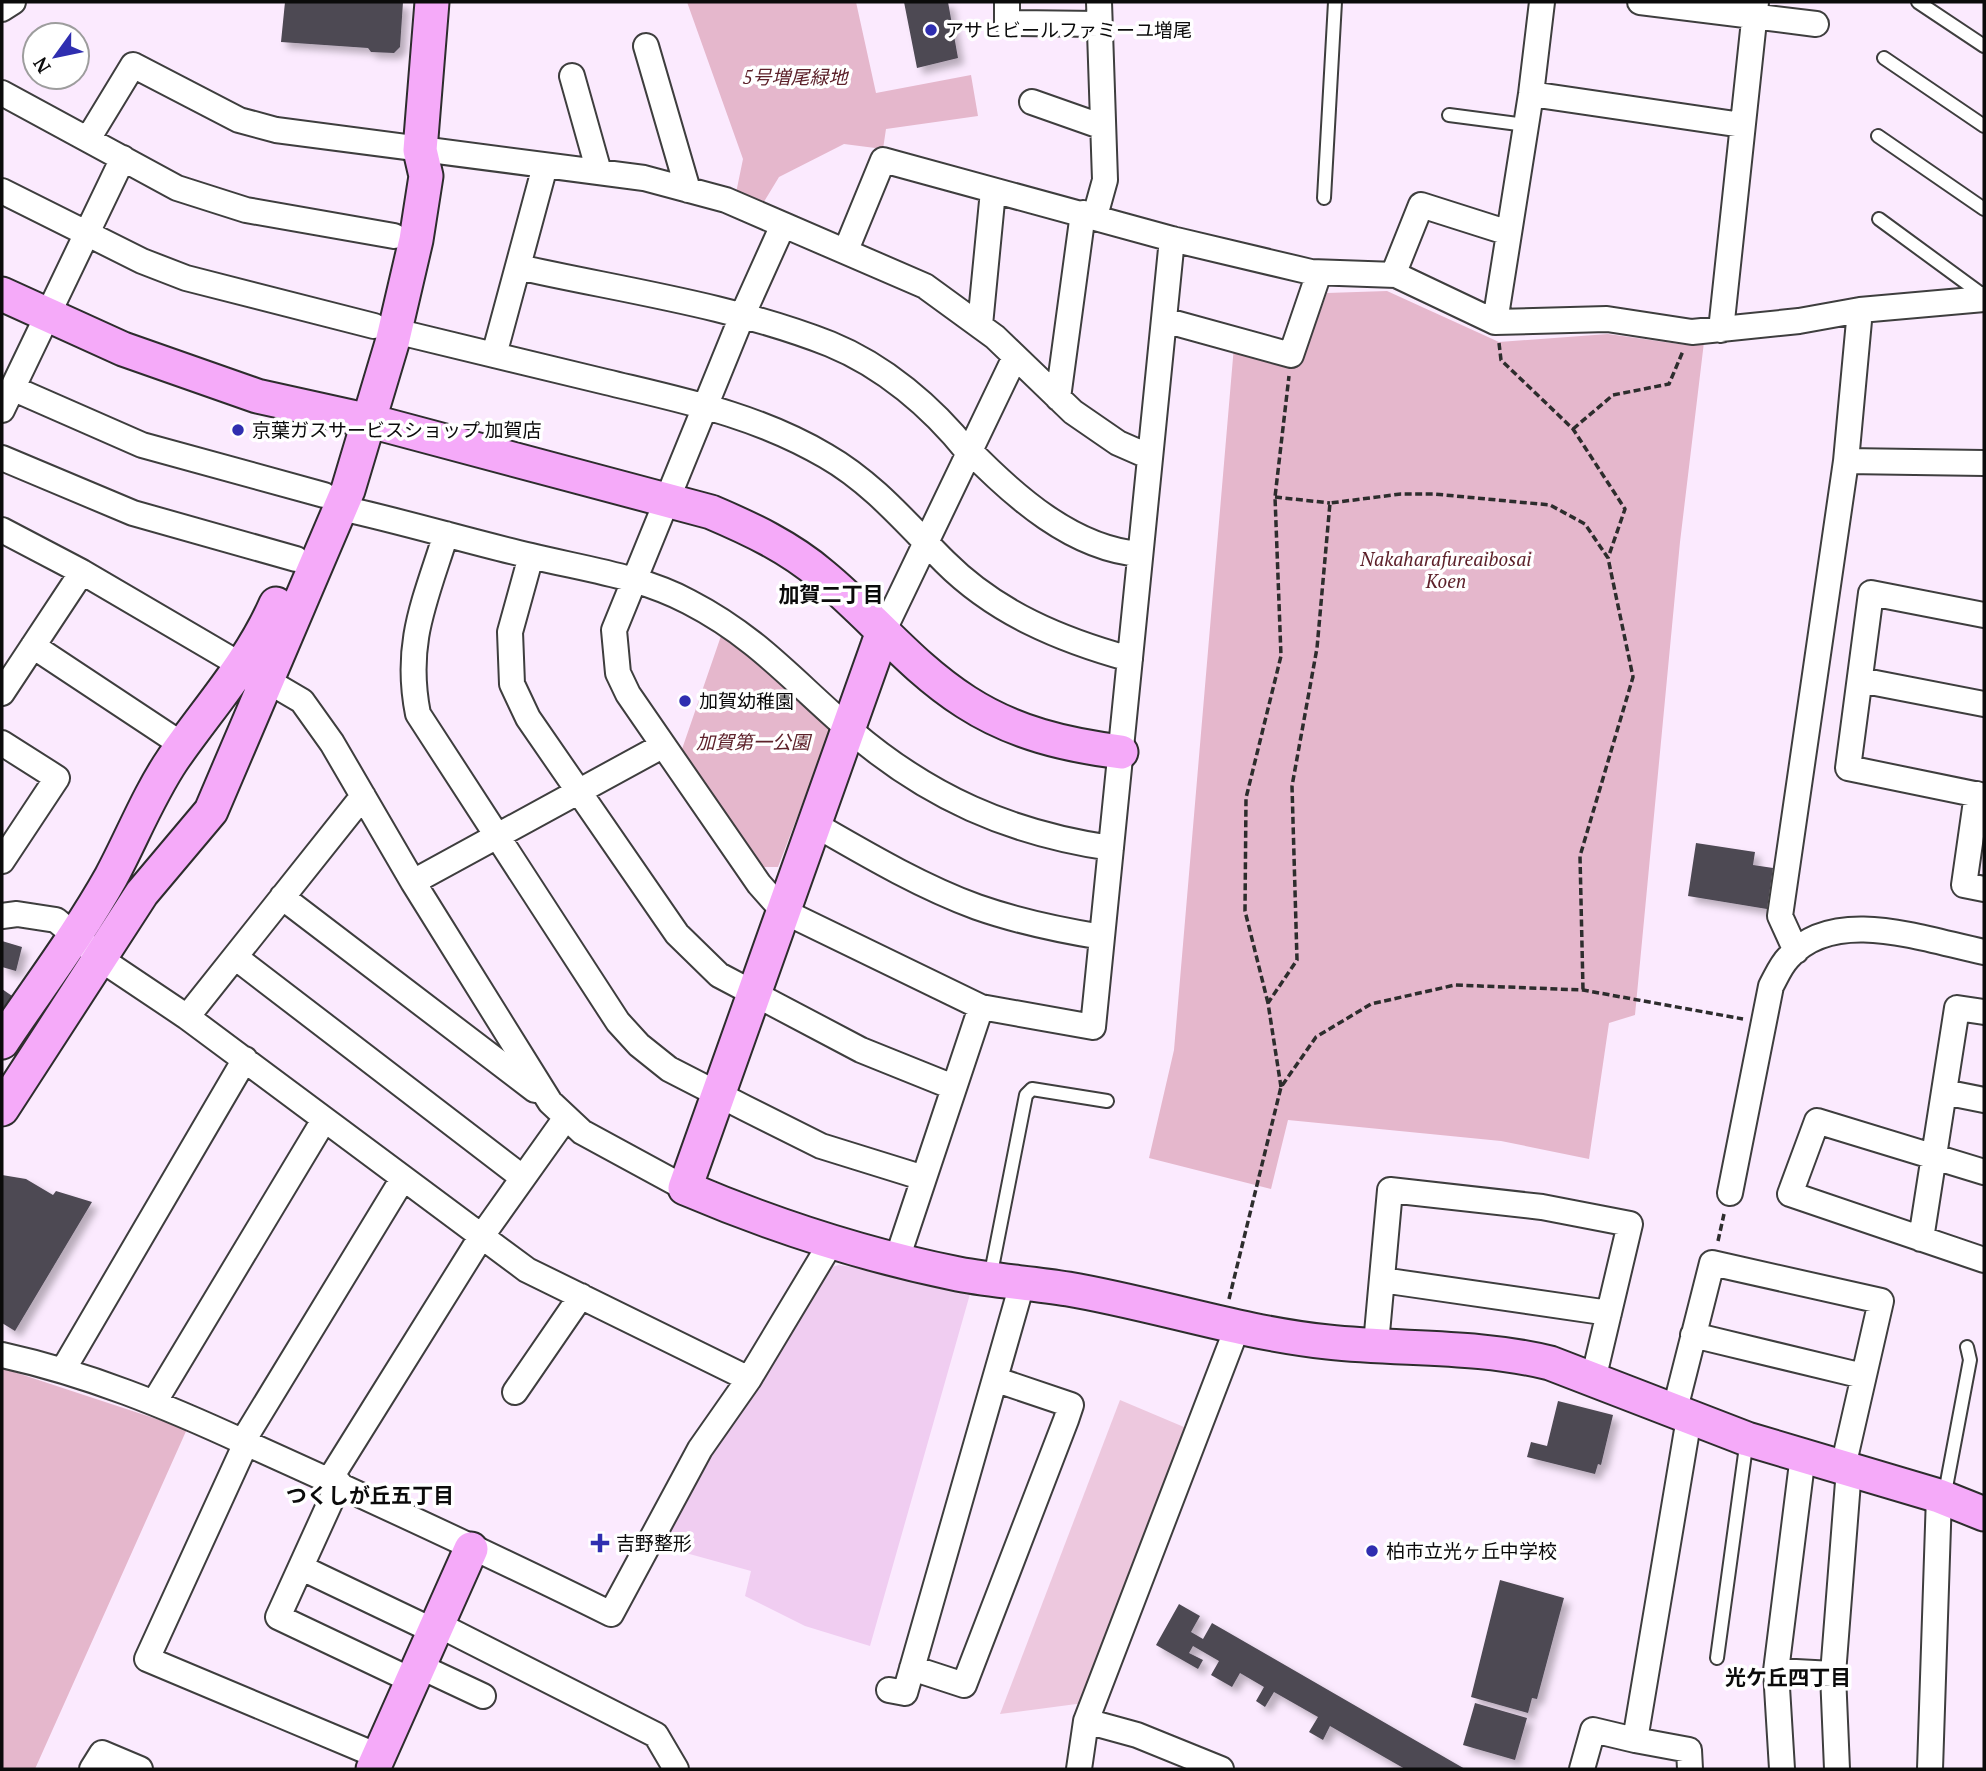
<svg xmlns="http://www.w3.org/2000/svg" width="1986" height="1771" font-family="'PT Serif','Noto Sans JP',serif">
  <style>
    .farmland { fill: #f0cdf1 }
    .green { fill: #e5b7cc }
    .pitch { fill: #edc8de }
    .building { fill: #4d4853; filter: url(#shadow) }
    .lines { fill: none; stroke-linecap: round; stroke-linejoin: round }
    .lane-casing { stroke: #3e3e3e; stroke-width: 16 }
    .street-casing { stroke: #3e3e3e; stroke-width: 28 }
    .secondary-casing { stroke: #2d2d2d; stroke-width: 37 }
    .path { stroke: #2d2d2d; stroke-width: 3.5; stroke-dasharray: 7 3.5; stroke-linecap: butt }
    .lane { stroke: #fff; stroke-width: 12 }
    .street { stroke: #fff; stroke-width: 24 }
    .secondary { stroke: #f5aaf9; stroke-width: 33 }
    .poi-dot { fill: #2f2eb0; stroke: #fff; stroke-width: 2.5 }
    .labels { text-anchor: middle; stroke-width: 7; stroke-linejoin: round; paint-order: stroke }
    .poi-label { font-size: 19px; fill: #0b0b0b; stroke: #fff; text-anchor: start }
    .park-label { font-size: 19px; font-style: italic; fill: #5d212a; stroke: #fff }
    .neighbourhood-label { font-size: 21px; font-weight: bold; fill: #0b0b0b; stroke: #fff }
  </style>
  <defs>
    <filter id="shadow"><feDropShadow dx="6" dy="6" stdDeviation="3.5" flood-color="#0004"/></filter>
  </defs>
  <rect width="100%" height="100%" fill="#fbeafe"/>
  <path class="farmland" d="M839,1265L972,1287L870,1646L805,1626L745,1596L751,1571L657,1545L704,1458L828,1268Z"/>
  <path class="green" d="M687,2H856L876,93L971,75L978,116L886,129L883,149L844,144L779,177L762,205L736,193L743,159Z
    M1387,291L1499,342L1608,334L1686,345L1704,342L1680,542L1635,1015L1609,1023L1589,1159L1501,1141L1288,1120L1271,1189L1149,1158L1174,1050L1234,346L1301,363L1327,293Z
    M721,636L785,682L831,729L778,867H763L681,752Z
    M2,1368L187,1429L35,1769H2Z"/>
  <path class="pitch" d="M1120,1400L1191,1430L1084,1703L1000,1714Z"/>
  <path class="building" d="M285,2H403L400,47L394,53L371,52L368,48L281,42Z
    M904,2H948L958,58L917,68Z
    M1696,843L1755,852L1753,865L1773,868L1767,909L1688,896Z
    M2,941L22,947L16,971L2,967Z
    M2,989L15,998L2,1019Z
    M2,1175L26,1179L53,1195L56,1191L92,1202L15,1331L2,1323Z
    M1558,1401L1613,1415L1601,1465L1598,1464L1595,1474L1527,1457L1531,1442L1547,1446Z
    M1500,1580L1564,1598L1537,1699L1532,1698L1528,1713L1471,1697Z
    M1179,1604L1200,1616L1191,1632L1203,1639L1212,1623L1465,1769H1405L1330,1726L1323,1740L1309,1732L1318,1717L1274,1692L1265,1707L1256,1701L1264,1687L1240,1673L1232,1687L1211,1675L1219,1661L1193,1646L1189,1653L1203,1660L1198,1669L1156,1645Z
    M1475,1703L1527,1718L1515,1760L1463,1745Z"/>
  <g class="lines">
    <defs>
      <path id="lane" d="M1918,2L1984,46
        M1884,58L1984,126
        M1449,115L1526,125
        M1878,136L1984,209
        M1324,198L1335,2
        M1879,219L1984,296
        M990,1278L1026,1095L1032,1089L1107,1101
        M1944,1498L1970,1360L1967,1347
        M1717,1658L1747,1439"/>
      <path id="street" d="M1007,2V23L1099,24
        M1640,2L1816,24
        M2,9L13,2
        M646,46L688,190
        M572,76L599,172
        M2,93L177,188L246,210L394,236
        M1531,94L1742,125
        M1032,102L1103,127
        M88,139L133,65L239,120L276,130L644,178L726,200L925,286L995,337L1073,412L1118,443L1150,457
        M2,191L142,261L186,278L374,326
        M1095,216L1105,180L1099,2
        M783,225L742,316L614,630L618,673L628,694L759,884L783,911L981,1007L1093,1027L1172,239
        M846,250L883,160L1172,239L1311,272L1396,275L1495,322L1607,319L1692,332L1799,321L1860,310L1984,299
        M518,267C621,290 731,305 830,344C884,366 932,407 968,452
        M1393,275L1421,205L1509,233
        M1164,320L1291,355L1319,273
        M1495,322L1531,94L1542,2
        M980,325L993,191
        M1721,330L1756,2
        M395,331C466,348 536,365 606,382C685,401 756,415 826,456C873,483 907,524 945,562C996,613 1061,640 1130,659
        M494,355L545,166
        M12,388L142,445L324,495
        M1058,398L1083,213
        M2,410L123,158
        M969,450C1014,496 1073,549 1140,554
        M2,458L133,513L296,559
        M1846,461L1984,463
        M341,508C405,522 467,541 531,556C584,569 640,576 689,602C757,637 793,681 850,730C928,797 1009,833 1111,848
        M2,530L82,572L302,701L332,743L413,882L550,1102L582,1132L685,1188
        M446,534C425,601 404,643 418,714L618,1022L639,1045L669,1069L745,1108L821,1146L924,1178L981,1007
        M531,556L510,632L512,684L528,718L677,934L719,975L861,1050L953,1087
        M1984,615L1871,593L1848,768L1984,796
        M882,634L1015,357
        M33,646L184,746
        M1860,680L1984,704
        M2,693L82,572
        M2,743L57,778L2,861
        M1977,794L1964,885L1984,889
        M814,824C866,854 920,886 977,907C1017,921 1059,930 1102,937
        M413,882L662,746
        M282,897L535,1090
        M2,916L17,914L56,920L111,966L187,1017L527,1270L749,1379
        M1796,951L1780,916L1846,461L1860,310
        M235,957L522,1177
        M187,1017L363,796
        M1944,1092L1984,1100
        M1984,1172L1817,1121L1790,1194L1984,1260
        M1730,1193L1771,986C1776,977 1781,965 1788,958C1834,905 1925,940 1984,952
        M1921,1239L1957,1008L1984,1012
        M897,1259L924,1178
        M1382,1280L1609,1313
        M1693,1335L1863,1376
        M1376,1344L1390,1190L1542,1207L1630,1224L1593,1380
        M2,1355C88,1374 166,1406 246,1443C368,1498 490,1554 611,1614L700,1449L749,1379L832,1241
        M63,1370L245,1059
        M515,1392L581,1296
        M155,1401L324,1120
        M1674,1413L1712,1263L1881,1301L1843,1467
        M1689,1418L1635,1740L1689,1750L1690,1769
        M243,1441L402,1180
        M246,1443L147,1659L378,1756
        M330,1479L481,1237L565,1119
        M339,1483L278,1617L413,1681
        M302,1568L434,1631
        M437,1624L656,1735L676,1769
        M419,1666L483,1696
        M912,1668L964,1685L1066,1420L1071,1405L997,1380
        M1776,1671L1833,1674
        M889,1690L905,1693L1022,1284
        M1086,1721L1137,1735L1221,1769
        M92,1769L102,1753L140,1769
        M1079,1769L1086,1721L1237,1328
        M1582,1769L1593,1730L1635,1740
        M1782,1769L1776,1671L1803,1455
        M1837,1769L1833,1674L1849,1469
        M1930,1769L1939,1496"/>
      <path id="secondary" d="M2,294L123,349L257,396L370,421L711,512C751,529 789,547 822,575C872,616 911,667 966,702C1014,733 1066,745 1121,752
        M882,634L685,1188C772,1225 864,1255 958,1274C994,1281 1032,1283 1068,1289C1156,1304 1240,1333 1328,1342C1402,1350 1477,1345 1550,1363L1747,1439L1939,1496L1984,1514
        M2,1042C38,988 79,934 111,877C132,838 148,796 173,759C209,707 250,663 276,604
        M2,1109L142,893L211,811L348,490L392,343L416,240L426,176L420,150L432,2
        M373,1769L471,1549"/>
    </defs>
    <use href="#lane" class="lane-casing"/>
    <use href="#street" class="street-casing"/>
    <use href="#secondary" class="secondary-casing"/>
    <path class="path" d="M1499,343L1501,360L1573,429L1625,509L1608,558
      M1573,429L1613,395L1669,384L1683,351
      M1275,497L1330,503
      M1268,1003L1245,911L1246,798L1281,656L1275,497L1289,376
      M1281,1087L1268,1003L1297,960L1292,786L1317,648L1330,503L1401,494H1434L1550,505L1585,524L1608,558L1633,677L1580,856L1583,990
      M1718,1241L1724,1214
      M1229,1299L1281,1087L1316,1037L1371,1004L1455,985L1583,990L1743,1019"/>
    <use href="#lane" class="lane"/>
    <use href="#street" class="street"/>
    <use href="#secondary" class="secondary"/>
  </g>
  <g class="poi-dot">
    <circle cx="931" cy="30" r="7"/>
    <circle cx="238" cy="430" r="7"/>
    <circle cx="685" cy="701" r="7"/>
    <path d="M596.5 1532.5h7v7h7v7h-7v7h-7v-7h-7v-7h7z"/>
    <circle cx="1372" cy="1551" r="7"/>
  </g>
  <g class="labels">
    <g class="poi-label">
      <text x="945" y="37">アサヒビールファミーユ増尾</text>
      <text x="252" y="437">京葉ガスサービスショップ 加賀店</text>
      <text x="699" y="708">加賀幼稚園</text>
      <text x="616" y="1550">吉野整形</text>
      <text x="1386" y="1558">柏市立光ヶ丘中学校</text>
    </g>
    <g class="park-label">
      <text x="795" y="84">5号増尾緑地</text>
      <text x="1446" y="566">Nakaharafureaibosai<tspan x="1446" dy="22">Koen</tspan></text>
      <text x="753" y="749">加賀第一公園</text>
    </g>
    <g class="neighbourhood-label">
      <text x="831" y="602">加賀二丁目</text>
      <text x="370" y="1503">つくしが丘五丁目</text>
      <text x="1788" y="1685">光ケ丘四丁目</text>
    </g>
  </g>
  <rect width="1986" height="1771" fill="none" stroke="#0b0b0b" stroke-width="7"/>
  <g transform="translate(56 56) rotate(237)"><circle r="33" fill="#ffffff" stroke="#9d9d9d" stroke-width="2"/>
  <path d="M0-5L12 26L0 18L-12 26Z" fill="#2f2eb0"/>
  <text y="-10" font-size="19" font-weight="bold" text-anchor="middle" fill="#0b0b0b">N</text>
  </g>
</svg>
